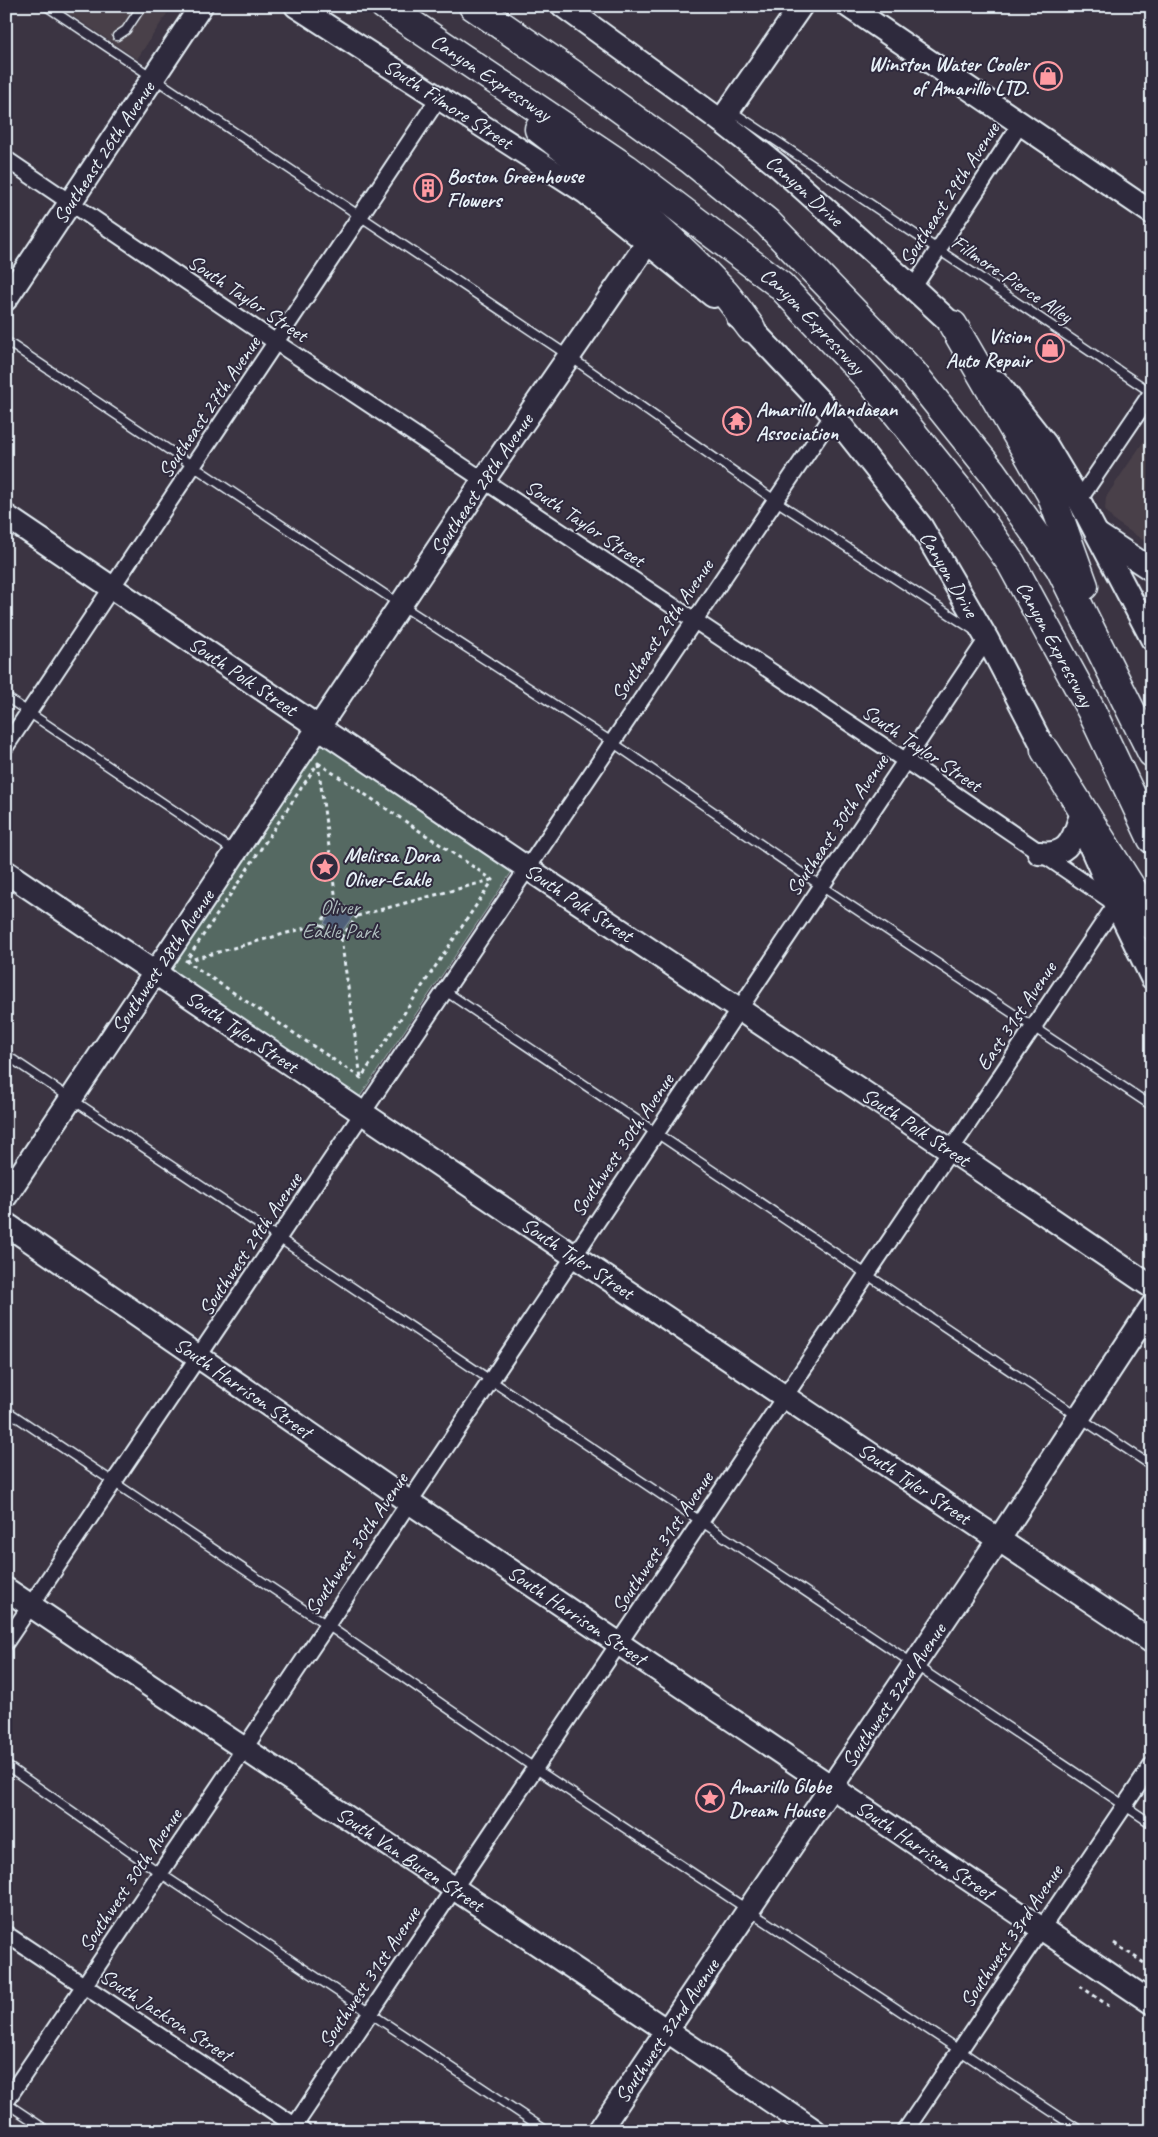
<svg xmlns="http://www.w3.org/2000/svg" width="1158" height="2137" font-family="Caveat,sans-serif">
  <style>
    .built { fill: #494049 }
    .green { fill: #556962; stroke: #9eadad }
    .water { fill: #4f5f79; stroke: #8c99ac }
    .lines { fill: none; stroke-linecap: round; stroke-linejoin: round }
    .lane-casing { stroke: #e8f1f8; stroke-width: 11 }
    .street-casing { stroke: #e8f1f8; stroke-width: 19 }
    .secondary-casing { stroke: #e8f1f8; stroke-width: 26 }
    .highway-casing { stroke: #e8f1f8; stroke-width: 31 }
    .path { stroke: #e8f1f8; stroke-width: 3; stroke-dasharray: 4 4; stroke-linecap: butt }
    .lane { stroke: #2f2a3d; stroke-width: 8 }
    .street { stroke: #2f2a3d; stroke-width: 15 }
    .secondary { stroke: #2f2a3d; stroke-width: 22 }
    .highway { stroke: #2f2a3d; stroke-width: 28 }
    .labels { text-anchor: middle; stroke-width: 4; stroke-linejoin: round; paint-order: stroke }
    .poi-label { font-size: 21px; font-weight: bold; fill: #e8f1f8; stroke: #2f2a3d; text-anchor: start }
    .street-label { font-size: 21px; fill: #e8f1f8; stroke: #2f2a3d }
    .park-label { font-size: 21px; fill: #adbbbc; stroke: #2f2a3d }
  </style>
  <rect width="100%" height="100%" fill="#3b3442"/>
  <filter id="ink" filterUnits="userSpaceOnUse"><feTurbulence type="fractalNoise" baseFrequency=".02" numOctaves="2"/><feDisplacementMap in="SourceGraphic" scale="10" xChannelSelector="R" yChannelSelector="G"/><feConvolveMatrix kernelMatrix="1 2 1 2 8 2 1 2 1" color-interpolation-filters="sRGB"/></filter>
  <g filter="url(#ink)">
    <path class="built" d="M58,6H172L137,59Z
      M1152,429V546L1113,520L1105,509L1106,497Z"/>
    <path class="green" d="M320,741L513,870L359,1098L167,969Z"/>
    <path class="water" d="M336,905L353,916L340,934L324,923Z"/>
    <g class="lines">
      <defs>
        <path id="lane" d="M46,6L569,356L776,501L975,631
          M117,36L126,30L142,6
          M730,110L1152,393
          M6,341L401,605L612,742L821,886L1152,1106
          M6,697L234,851
          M445,991L1152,1466
          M6,1055L1152,1824
          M6,1410L327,1625L536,1769L1081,2131
          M6,1765L160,1873L547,2131
          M6,2103L48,2131"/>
        <path id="street" d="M6,159L277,343L906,761L1116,904L291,2131
          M913,288L1021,123
          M1079,500L1152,392
          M6,746L438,99
          M6,1642L833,415
          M6,1934L303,2131
          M6,2101L244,1749L987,639
          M905,2131L1152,1765"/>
        <g id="secondary">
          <path id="s1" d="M296,6L585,192L713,296"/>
          <path id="s2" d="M563,6L721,121L778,166L913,288L953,325L963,339"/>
          <path d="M848,6L1152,213"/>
          <path d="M721,121L801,6"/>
          <path id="s3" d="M6,299L201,6"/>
          <path id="s4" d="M738,317L751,328L833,415L921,526L987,639L1052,764"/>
          <path d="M997,382L1045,443L1079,500L1152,639"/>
          <path id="s5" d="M6,516L527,868L952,1151L1152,1287"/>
          <path d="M1099,535L1152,570"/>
          <path d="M1081,825L1116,904L1152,978"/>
          <path d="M1039,853C1065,856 1072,844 1079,821"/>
          <path id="s6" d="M6,872L574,1256L1152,1642"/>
          <path id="s7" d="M6,1196L483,481L648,242"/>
          <path id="s8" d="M6,1224L409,1502L1152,2003"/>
          <path id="s9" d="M6,1589C275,1771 547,1948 815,2131"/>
          <path id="s10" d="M599,2131L999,1539L1152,1306"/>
        </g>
        <g id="highway">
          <path id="s11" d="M385,6L626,168L780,285L870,380L958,489L1011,563L1091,710L1152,839"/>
          <path d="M473,6L571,73L691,160L767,222L912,372L992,472L1060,568L1152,753"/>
          <path d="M539,129C603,179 665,230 721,289C732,300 741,315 751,328"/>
          <path d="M953,325L1051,494L1084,586"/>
          <path d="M1045,750L1134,892L1152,925"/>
        </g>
      </defs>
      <use href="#lane" class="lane-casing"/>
      <use href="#street" class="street-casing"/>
      <use href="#secondary" class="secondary-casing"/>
      <use href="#highway" class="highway-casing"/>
      <path class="path" d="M318,763L493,880L361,1078L186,961Z
        M318,763L336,901
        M357,916L491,880
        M341,938L361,1078
        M186,961L320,924L336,901L357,916L341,938L320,924
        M1114,1943L1147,1965
        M1080,1986L1109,2006"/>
      <use href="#lane" class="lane"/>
      <use href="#street" class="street"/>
      <use href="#secondary" class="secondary"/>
      <use href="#highway" class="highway"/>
    </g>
  </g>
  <defs>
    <symbol id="shop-ring" viewBox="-11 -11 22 22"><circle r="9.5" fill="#2f2a3d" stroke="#ff9aa2" stroke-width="1.5"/><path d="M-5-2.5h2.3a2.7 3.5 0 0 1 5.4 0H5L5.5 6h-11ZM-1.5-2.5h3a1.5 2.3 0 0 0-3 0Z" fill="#ff9aa2"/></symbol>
    <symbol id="building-ring" viewBox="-11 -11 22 22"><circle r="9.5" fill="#2f2a3d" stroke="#ff9aa2" stroke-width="1.5"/><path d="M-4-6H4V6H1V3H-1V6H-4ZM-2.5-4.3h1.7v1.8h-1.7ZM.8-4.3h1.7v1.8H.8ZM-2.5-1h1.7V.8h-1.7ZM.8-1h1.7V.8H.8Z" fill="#ff9aa2"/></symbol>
    <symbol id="temple-ring" viewBox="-11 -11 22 22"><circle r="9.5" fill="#2f2a3d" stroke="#ff9aa2" stroke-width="1.5"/><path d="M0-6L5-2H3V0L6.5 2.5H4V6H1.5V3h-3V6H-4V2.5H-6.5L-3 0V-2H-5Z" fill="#ff9aa2"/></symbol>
    <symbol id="sight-ring" viewBox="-11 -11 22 22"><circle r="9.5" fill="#2f2a3d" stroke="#ff9aa2" stroke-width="1.5"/><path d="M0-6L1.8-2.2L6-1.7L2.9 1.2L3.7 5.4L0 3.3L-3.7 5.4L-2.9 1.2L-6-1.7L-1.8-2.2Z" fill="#ff9aa2"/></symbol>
  </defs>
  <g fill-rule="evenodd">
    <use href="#shop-ring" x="1032" y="60" width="32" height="32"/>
    <use href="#building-ring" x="412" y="172" width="32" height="32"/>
    <use href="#shop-ring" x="1034" y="332" width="32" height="32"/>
    <use href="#temple-ring" x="721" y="405" width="32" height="32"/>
    <use href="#sight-ring" x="309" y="851" width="32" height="32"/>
    <use href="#sight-ring" x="694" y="1782" width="32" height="32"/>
  </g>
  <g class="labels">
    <g class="poi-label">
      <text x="1029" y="71" text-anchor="end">Winston Water Cooler<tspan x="1029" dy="24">of Amarillo LTD.</tspan></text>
      <text x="447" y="183">Boston Greenhouse<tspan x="447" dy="24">Flowers</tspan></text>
      <text x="1031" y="343" text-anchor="end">Vision<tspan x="1031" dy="24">Auto Repair</tspan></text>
      <text x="756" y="416">Amarillo Mandaean<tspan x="756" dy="24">Association</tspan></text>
      <text x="344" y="862">Melissa Dora<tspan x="344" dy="24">Oliver-Eakle</tspan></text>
      <text x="729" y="1793">Amarillo Globe<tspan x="729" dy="24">Dream House</tspan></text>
    </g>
    <g class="street-label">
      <text dy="7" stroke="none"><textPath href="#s11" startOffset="128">Canyon Expressway</textPath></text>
      <text dy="7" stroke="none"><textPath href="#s1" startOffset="181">South Filmore Street</textPath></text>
      <text dy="7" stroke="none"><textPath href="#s3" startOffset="176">Southeast 26th Avenue</textPath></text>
      <text dy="7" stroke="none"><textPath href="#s2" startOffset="304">Canyon Drive</textPath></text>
      <text transform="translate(949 194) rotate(-57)" y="7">Southeast 29th Avenue</text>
      <text transform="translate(1012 279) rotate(34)" y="7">Fillmore-Pierce Alley</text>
      <text transform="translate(248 298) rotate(34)" y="7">South Taylor Street</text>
      <text dy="7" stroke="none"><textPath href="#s11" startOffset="532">Canyon Expressway</textPath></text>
      <text transform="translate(209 407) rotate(-56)" y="7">Southeast 27th Avenue</text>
      <text dy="7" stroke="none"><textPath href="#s7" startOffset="856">Southeast 28th Avenue</textPath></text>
      <text transform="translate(585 523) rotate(34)" y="7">South Taylor Street</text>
      <text dy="7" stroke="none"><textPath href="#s4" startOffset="334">Canyon Drive</textPath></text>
      <text transform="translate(662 630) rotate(-56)" y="7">Southeast 29th Avenue</text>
      <text dy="7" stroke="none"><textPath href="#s11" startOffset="938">Canyon Expressway</textPath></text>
      <text dy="7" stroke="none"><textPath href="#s5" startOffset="286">South Polk Street</textPath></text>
      <text transform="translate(922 748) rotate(34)" y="7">South Taylor Street</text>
      <text transform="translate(837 825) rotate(-56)" y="7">Southeast 30th Avenue</text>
      <text dy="7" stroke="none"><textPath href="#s5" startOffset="691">South Polk Street</textPath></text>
      <text dy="7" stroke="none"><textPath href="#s7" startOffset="282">Southwest 28th Avenue</textPath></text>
      <text transform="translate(1016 1016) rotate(-56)" y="7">East 31st Avenue</text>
      <text dy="7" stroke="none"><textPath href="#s6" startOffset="285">South Tyler Street</textPath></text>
      <text dy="7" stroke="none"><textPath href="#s5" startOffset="1096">South Polk Street</textPath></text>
      <text transform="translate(622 1145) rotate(-56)" y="7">Southwest 30th Avenue</text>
      <text transform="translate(250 1244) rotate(-56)" y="7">Southwest 29th Avenue</text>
      <text dy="7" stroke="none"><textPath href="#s6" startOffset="690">South Tyler Street</textPath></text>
      <text dy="7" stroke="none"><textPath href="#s8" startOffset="288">South Harrison Street</textPath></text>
      <text dy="7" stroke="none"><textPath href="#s6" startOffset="1095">South Tyler Street</textPath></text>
      <text transform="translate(662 1542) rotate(-56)" y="7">Southwest 31st Avenue</text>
      <text transform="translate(356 1544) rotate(-56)" y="7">Southwest 30th Avenue</text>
      <text dy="7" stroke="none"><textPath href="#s8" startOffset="692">South Harrison Street</textPath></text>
      <text dy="7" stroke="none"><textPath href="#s10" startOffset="526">Southwest 32nd Avenue</textPath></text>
      <text dy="7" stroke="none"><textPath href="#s8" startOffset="1112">South Harrison Street</textPath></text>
      <text dy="7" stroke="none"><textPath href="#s9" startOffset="486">South Van Buren Street</textPath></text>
      <text transform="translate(130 1880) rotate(-56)" y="7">Southwest 30th Avenue</text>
      <text transform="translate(1011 1936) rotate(-56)" y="7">Southwest 33rd Avenue</text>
      <text transform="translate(369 1977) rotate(-56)" y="7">Southwest 31st Avenue</text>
      <text transform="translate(166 2015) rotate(33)" y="7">South Jackson Street</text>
      <text dy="7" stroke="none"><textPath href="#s10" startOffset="121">Southwest 32nd Avenue</textPath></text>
    </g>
    <g class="park-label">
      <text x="340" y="914">Oliver<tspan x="340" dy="24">Eakle Park</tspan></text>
    </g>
  </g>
  <rect width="1158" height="2137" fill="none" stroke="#2f2a3d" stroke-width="25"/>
  <rect x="12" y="12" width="1133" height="2112" fill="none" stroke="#e8f1f8" stroke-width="2" filter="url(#ink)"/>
</svg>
